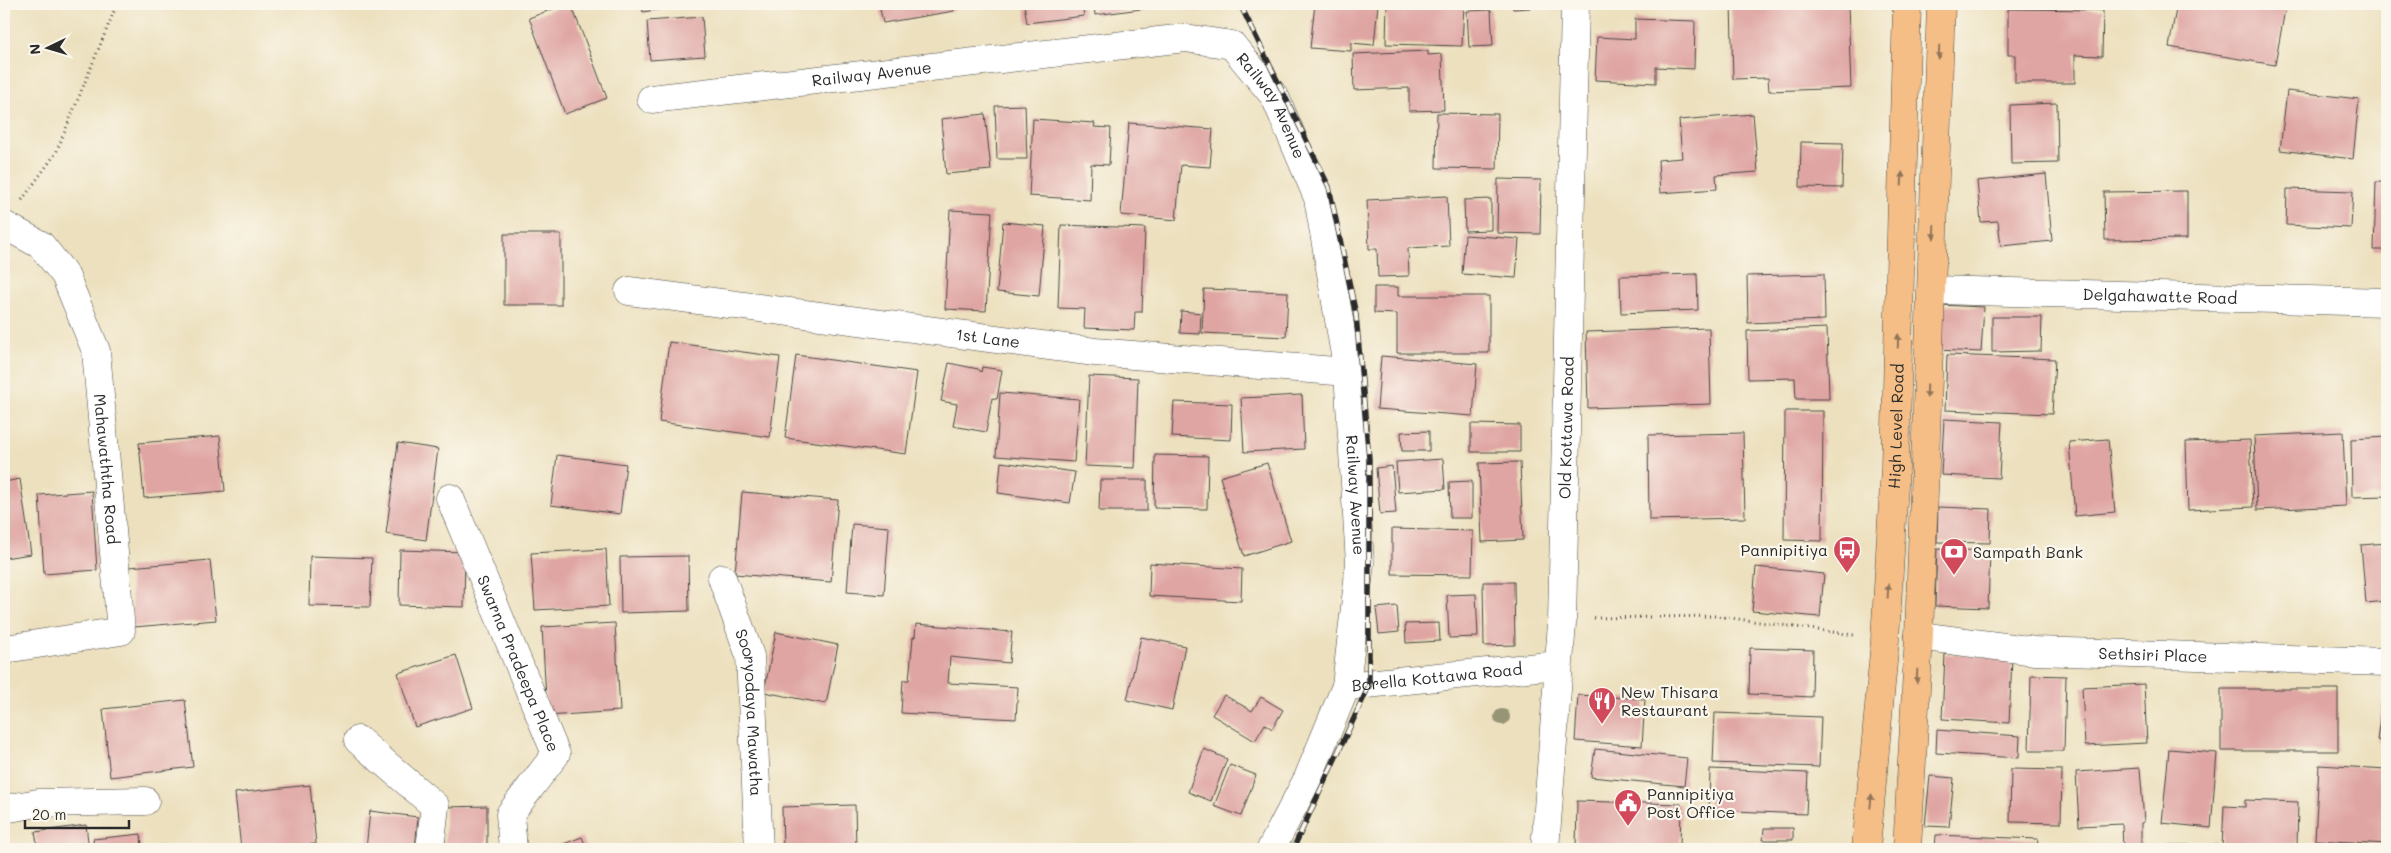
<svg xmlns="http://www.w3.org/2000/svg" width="2391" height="853" font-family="Mali,sans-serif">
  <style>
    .building { fill: #dfa5a3 }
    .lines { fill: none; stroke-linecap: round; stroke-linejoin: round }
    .minor-casing { stroke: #484641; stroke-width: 29 }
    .highway-casing { stroke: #484641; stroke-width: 29 }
    .path { stroke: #484641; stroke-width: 3; stroke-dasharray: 1 4; stroke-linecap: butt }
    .minor { stroke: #fff; stroke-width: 28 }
    .highway { stroke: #f6be87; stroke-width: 28 }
    .rail-casing { stroke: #2b2b2b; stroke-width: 5.5 }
    .rail { stroke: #fbf7ec; stroke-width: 4; stroke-dasharray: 11; stroke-linecap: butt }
    .tree { fill: #979576 }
    .oneway { fill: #907459 }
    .labels { text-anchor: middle; stroke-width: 4.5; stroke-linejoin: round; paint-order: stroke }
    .street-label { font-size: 16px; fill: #2b2b2b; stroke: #fbf7ec }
    .poi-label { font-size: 16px; fill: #2b2b2b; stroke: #fbf7ec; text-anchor: start }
  </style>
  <rect width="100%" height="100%" fill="#fbf7ec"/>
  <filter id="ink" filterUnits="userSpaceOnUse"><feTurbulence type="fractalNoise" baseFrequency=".02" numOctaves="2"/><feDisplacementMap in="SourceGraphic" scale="10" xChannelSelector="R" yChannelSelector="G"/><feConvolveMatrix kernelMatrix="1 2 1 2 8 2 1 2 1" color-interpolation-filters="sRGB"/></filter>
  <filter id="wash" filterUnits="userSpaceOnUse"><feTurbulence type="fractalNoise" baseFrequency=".0096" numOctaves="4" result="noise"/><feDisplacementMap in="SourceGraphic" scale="20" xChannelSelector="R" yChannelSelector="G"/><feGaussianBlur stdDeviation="1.12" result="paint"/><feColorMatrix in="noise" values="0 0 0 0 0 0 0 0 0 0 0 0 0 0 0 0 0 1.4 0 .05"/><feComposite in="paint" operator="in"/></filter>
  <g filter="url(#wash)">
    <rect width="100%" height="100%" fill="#ece0be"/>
    <g id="blocks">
      <path class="building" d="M566,4H571L607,98L565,114L529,18Z
        M641,4H686V5L643,12Z
        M879,4H953L954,11L883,23Z
        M1024,4H1082L1084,16L1027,23Z
        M1094,4H1164V6L1095,15Z
        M1315,4H1378L1374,45L1351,43V51L1310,48Z
        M1387,4H1464L1462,46L1386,44Z
        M1512,4H1530V8L1513,9Z
        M1731,4H1848L1851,88L1769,91L1768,78L1733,79Z
        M2177,4H2286L2275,65L2169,47Z
        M2008,9L2103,10L2102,56L2075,55V83H2015V55H2008Z
        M1491,10L1493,46L1469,47L1467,11Z
        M702,17L705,56L650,60L647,21Z
        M1635,19L1695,21L1694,69L1656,67V83L1595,80L1597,37L1635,39Z
        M1428,51V55L1442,54L1444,110L1409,111V88L1354,90L1353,54Z
        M2287,91L2359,99L2353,159L2280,150Z
        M2057,103L2058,163L2011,164L2010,105Z
        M1025,105L1027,159H997L995,106Z
        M1437,113L1498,114L1497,169L1436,168Z
        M985,114L991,170L946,174L941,119Z
        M1753,114L1758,172L1716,175L1717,189L1660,193L1658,160L1682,158L1679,120Z
        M1033,119L1095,123L1094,127L1111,128L1109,165L1091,164L1090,200L1029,196Z
        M1129,123L1213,129L1210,167L1181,165L1176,220L1121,215Z
        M1801,142L1843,143L1842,188L1800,187Z
        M2046,174L2052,241L2001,246L1998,221L1981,222L1977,181Z
        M1498,179L1541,180L1540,234L1497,233Z
        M2376,182H2387V250H2374Z
        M2287,189L2353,191L2351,228L2286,225Z
        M2187,191V239L2105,240L2104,192Z
        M1447,196L1449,246L1408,248L1409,276L1378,277L1377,249H1369L1367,200Z
        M1491,199V230L1465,231L1464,200Z
        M950,210L992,212L986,311L945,309Z
        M1003,222L1045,226L1039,296L997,292Z
        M1061,225L1145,228L1142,312H1135L1134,330L1084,328L1085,309L1058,308Z
        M504,234H561V305H504Z
        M1465,235L1519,239L1516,278L1462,274Z
        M1697,274L1698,310L1621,313L1620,276Z
        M1824,274L1825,320L1748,323L1747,276Z
        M1374,287H1398V296H1489V353H1397V314L1374,313Z
        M1204,289L1288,292L1286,337L1202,333Z
        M1939,305L1984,307L1981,352L1936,350Z
        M1181,311L1201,313L1200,334L1180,333Z
        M1992,317H2042L2041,351L1992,352Z
        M1709,328L1711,404L1588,408L1586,332Z
        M1827,328L1829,399H1796L1795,378L1748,379L1747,331Z
        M669,342L780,357L770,437L659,422Z
        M796,355L917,372L906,454L785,438Z
        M1947,355L2055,359L2052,414L1945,410Z
        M1381,356L1477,364L1473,416L1377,409Z
        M949,363L978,369L981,372L982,367L1002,370L997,399L992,398L986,432L953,426L957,404L941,401Z
        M1089,376L1138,378L1135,468L1085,466Z
        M1000,393L1079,399L1074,462L996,456Z
        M1302,395L1304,449L1244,452L1241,398Z
        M1174,402L1232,404L1231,440L1172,437Z
        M1785,411H1823L1822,541L1784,540Z
        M1944,419L2002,422L1999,478L1941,475Z
        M1471,424L1520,425V452H1471Z
        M1429,431V451H1402L1401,432Z
        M2343,432L2346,506L2257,510L2254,436Z
        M1743,433L1745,518L1649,520L1648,435Z
        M220,436L225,491L144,498L139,443Z
        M2387,437V496L2352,497L2351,439Z
        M2108,439L2115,512L2075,516L2069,442Z
        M2250,440L2253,507L2188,510L2186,442Z
        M398,443L438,449L426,540L386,534Z
        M557,455L626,464L620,514L551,505Z
        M1155,455L1208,456L1207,509L1154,508Z
        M1443,459L1445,489L1398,492L1396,462Z
        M1001,462L1075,472L1070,503L998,493Z
        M1520,462L1523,540L1482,542L1479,463Z
        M1267,463L1291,541L1244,556L1220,477Z
        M1392,466L1396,513L1380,514L1376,468Z
        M20,479L31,554L4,558V482Z
        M1100,480H1147V511H1099Z
        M1472,481V518H1450L1449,482Z
        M92,491L97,570L44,574L39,495Z
        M742,492L838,500L831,582L735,574Z
        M1938,507L1991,509L1990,543L1937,542Z
        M852,524L889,527L884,595L847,592Z
        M1392,529L1473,531L1472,575L1392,574Z
        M2387,543V601L2366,603L2361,545Z
        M606,549L609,606L535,610L531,553Z
        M1937,549L1990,551L1988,608L1935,606Z
        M400,550L465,552L464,607L399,605Z
        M310,556L372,558L370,607L309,606Z
        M688,556L689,611L621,613L620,557Z
        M210,560L216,620L134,627L129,567Z
        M1150,563L1242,569L1241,601L1149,596Z
        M1756,567L1824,574L1820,617L1752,611Z
        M1483,582H1514L1515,645L1484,646Z
        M1476,594L1478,637L1449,638L1447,595Z
        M1397,606L1399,632L1379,634L1376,608Z
        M615,623L620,711L547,716L542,627Z
        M1439,623L1440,641L1406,643L1405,624Z
        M916,624L1012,632L1009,663L950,657L948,683L1018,687L1016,719L901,713L903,680H909L913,637H915Z
        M776,632L838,645L826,704L764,692Z
        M1141,637L1185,646L1172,710L1127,700Z
        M1750,648L1813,650L1812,697L1749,694Z
        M1945,654L2012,658L2009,723L1942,719Z
        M456,655L473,708L415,727L398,673Z
        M2031,675L2066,676L2064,751H2029Z
        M2144,684L2147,743L2085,746L2082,687Z
        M2221,689H2338V751H2221Z
        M1224,695L1252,711L1261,697L1283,710L1272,729L1265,724L1255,741L1212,715Z
        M1578,695L1645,699L1642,746L1575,741Z
        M185,700L193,767L110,777L103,709Z
        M2382,704L2387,705V742L2377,740Z
        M1715,713L1821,717L1819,767L1713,763Z
        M1937,730L2020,736L2019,758L1936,753Z
        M1204,749L1227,759L1211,801L1188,792Z
        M1595,749L1687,758L1684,786L1591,777Z
        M2169,749L2217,753L2211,828L2162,823Z
        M1230,765L1256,775L1241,816L1214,806Z
        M2319,765L2387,769V844L2315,840Z
        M2140,768L2144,822L2141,823V849H2123L2122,824L2079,826L2076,772Z
        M1710,769L1808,773L1806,814L1709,810Z
        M2011,769L2062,770L2061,823L2010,822Z
        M1930,776L1954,778L1949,827L1925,826Z
        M310,785L316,844L272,849H241L235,793Z
        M2245,800L2298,802L2297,849H2244L2222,847L2224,806L2245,807Z
        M1577,801L1681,804L1680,849H1576Z
        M855,805L856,849H783L782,807Z
        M487,806V849H445V807Z
        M370,811L418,817L415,849H366Z
        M86,825L89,849H38L35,832Z
        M1764,828H1793V840H1763Z
        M141,834L142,849H94L93,839Z
        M1936,835L2038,839L2037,849H1935Z
        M582,837L587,849H550Z
        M2169,845H2218V849H2169Z"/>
    </g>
  </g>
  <g filter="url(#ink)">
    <use href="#blocks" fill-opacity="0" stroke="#484641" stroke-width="1"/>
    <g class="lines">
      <defs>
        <g id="minor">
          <path id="s1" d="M651,99L1185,38L1232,45L1275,97L1318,198L1348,372L1360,563L1346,686"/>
          <path id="s2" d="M4,225L41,245L65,275L96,351L121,631L5,649L4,652"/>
          <path id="s3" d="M1932,290L2387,302"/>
          <path id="s4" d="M629,291L1095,352L1348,372"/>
          <path id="s5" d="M450,498L556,754L510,814L513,849"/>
          <path id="s6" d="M722,578L750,656L759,849"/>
          <path id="s7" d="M1919,636L2035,651L2387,662"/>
          <path d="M358,740L435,806L430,849"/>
          <path d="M4,809L38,803L145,801"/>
          <path id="s8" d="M1271,849L1308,778L1346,686L1558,665"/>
          <path id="s9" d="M1545,849L1562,623L1575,4"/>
        </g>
        <g id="highway">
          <path id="s10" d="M1866,849L1885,640L1895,467L1907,4"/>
          <path d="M1907,849L1919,636L1941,4"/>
        </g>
      </defs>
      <use href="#minor" class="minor-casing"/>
      <use href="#highway" class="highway-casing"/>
      <path class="path" d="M22,200L56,153L117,4
        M1594,618L1716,616L1854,635"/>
      <use href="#minor" class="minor"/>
      <use href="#highway" class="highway"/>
      <defs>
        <path id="rail" d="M1240,4L1329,187L1356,315L1369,459V686L1293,849"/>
      </defs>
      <use href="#rail" class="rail-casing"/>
      <use href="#rail" class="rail"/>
    </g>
    <circle class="tree" cx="1502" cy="717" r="8"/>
    <defs><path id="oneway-solid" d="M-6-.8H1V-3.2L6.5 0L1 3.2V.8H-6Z" transform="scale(1.25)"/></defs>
    <g class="oneway">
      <use href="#oneway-solid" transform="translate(1939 52) rotate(92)"/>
      <use href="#oneway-solid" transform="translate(1902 179) rotate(-88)"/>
      <use href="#oneway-solid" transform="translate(1934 232) rotate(92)"/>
      <use href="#oneway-solid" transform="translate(1898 341) rotate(-88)"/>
      <use href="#oneway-solid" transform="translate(1927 391) rotate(92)"/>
      <use href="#oneway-solid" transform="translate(1888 591) rotate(-87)"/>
      <use href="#oneway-solid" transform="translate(1917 676) rotate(93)"/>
      <use href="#oneway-solid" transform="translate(1871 801) rotate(-85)"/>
    </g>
  </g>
  <defs>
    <symbol id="bus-pin" viewBox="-11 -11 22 30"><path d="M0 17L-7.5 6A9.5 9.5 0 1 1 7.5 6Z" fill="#d1495b" stroke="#fbf7ec"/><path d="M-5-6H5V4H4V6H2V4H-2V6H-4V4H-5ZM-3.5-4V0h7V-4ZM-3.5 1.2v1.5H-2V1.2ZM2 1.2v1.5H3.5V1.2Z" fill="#fff"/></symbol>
    <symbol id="bank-pin" viewBox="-11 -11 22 30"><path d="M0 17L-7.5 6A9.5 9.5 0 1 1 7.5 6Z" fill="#d1495b" stroke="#fbf7ec"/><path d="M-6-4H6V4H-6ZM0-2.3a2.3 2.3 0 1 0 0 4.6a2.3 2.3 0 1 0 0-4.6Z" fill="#fff"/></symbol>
    <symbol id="restaurant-pin" viewBox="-11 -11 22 30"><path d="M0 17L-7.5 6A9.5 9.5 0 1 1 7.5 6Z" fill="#d1495b" stroke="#fbf7ec"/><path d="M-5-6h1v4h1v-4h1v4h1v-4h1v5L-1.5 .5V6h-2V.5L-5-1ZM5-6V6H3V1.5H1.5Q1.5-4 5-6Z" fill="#fff"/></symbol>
    <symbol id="civic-pin" viewBox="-11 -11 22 30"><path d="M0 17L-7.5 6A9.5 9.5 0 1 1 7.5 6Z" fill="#d1495b" stroke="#fbf7ec"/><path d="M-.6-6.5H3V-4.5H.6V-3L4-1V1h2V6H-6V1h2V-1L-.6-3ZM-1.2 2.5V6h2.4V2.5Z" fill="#fff"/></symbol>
  </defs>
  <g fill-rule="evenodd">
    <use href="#bus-pin" x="1831" y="534" width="32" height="43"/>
    <use href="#bank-pin" x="1938" y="536" width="32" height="43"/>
    <use href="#restaurant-pin" x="1586" y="685" width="32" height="43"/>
    <use href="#civic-pin" x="1612" y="787" width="32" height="43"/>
  </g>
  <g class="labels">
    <g class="street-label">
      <text dy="6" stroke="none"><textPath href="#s1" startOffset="222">Railway Avenue</textPath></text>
      <text dy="6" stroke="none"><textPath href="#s1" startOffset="658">Railway Avenue</textPath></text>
      <text dy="6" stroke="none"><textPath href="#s3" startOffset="228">Delgahawatte Road</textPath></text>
      <text dy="6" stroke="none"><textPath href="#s4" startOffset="362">1st Lane</textPath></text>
      <text dy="6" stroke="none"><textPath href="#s9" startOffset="422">Old Kottawa Road</textPath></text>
      <text dy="6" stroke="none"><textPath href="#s10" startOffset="424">High Level Road</textPath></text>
      <text dy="6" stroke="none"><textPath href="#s2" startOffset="281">Mahawaththa Road</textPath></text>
      <text dy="6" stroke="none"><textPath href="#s1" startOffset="1062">Railway Avenue</textPath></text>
      <text dy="6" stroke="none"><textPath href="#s7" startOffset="235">Sethsiri Place</textPath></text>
      <text dy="6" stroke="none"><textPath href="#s5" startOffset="179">Swarna Pradeepa Place</textPath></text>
      <text dy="6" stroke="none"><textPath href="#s8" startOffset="271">Borella Kottawa Road</textPath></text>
      <text dy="6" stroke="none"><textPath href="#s6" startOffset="139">Sooryodaya Mawatha</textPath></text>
    </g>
    <g class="poi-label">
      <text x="1828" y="556" text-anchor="end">Pannipitiya</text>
      <text x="1973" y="558">Sampath Bank</text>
      <text x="1621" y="698">New Thisara<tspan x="1621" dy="18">Restaurant</tspan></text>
      <text x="1647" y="800">Pannipitiya<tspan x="1647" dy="18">Post Office</tspan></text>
    </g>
  </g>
  <rect width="2391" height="853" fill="none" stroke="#fbf7ec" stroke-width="20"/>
  <g transform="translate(48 48) rotate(265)" stroke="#fbf7ec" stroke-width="4" paint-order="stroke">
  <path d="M0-4L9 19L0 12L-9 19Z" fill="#2b2b2b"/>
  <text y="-8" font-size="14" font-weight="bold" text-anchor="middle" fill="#2b2b2b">N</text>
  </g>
  <path d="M25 820v8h104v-8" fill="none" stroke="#2b2b2b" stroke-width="2.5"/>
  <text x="32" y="820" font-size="15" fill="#2b2b2b" stroke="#fbf7ec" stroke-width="4" paint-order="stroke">20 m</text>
</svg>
